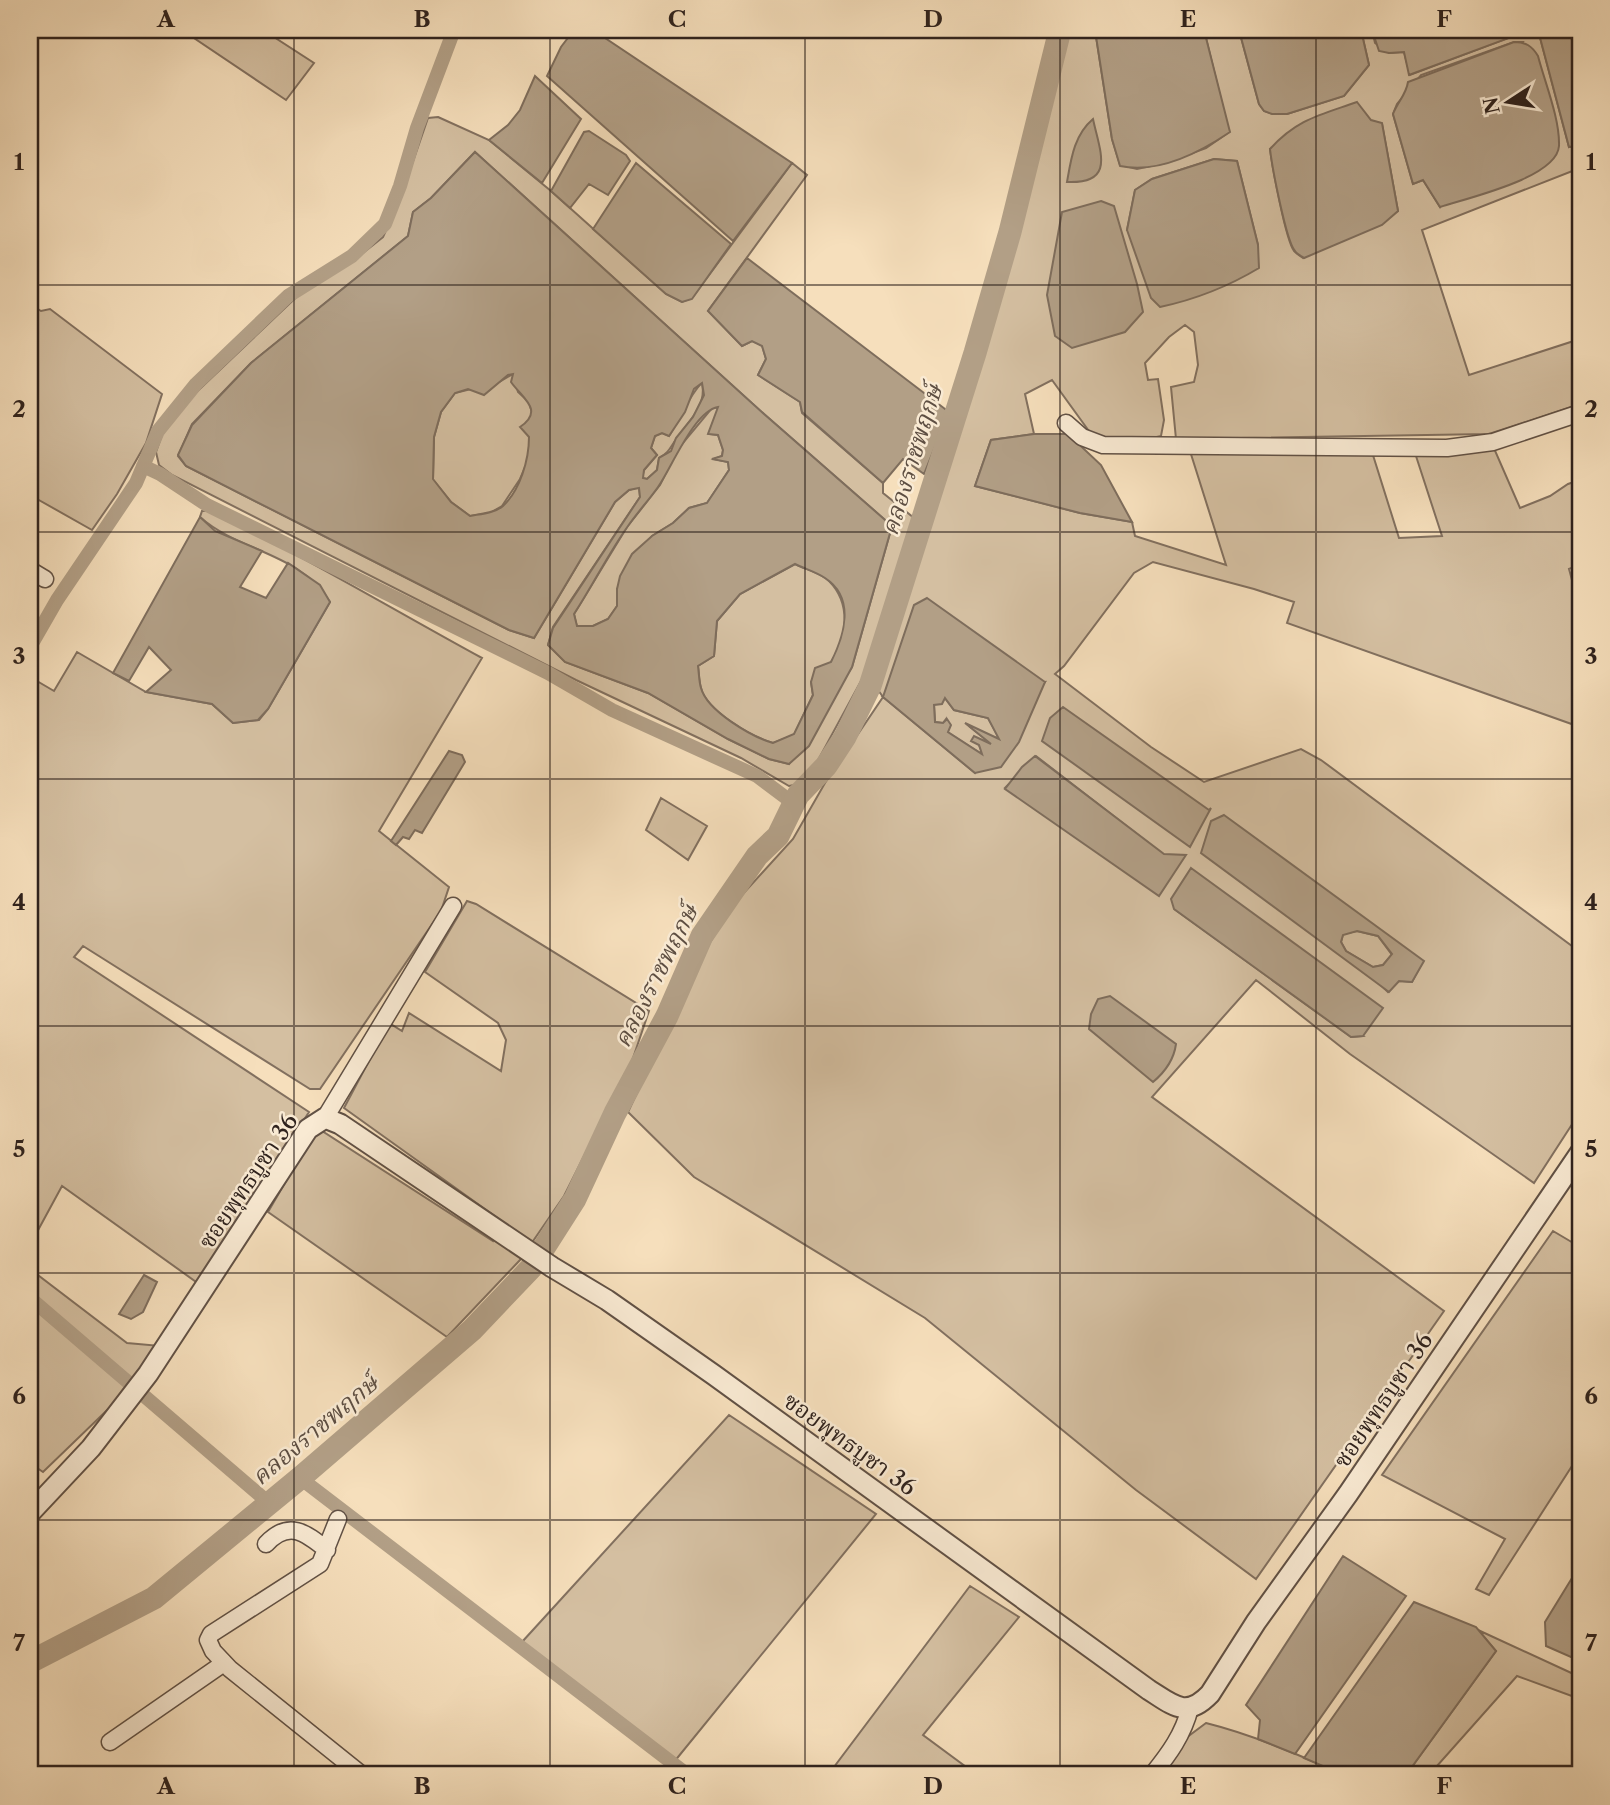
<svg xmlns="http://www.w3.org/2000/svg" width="1610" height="1805" font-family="'Libre Caslon Text','Noto Serif Thai',serif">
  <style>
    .green { fill: #d4bfa1; stroke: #82705f; stroke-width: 2; fill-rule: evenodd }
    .water { fill: #b29f86; stroke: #7e6d5c; stroke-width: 2; fill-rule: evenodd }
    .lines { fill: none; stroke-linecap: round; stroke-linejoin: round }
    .canal { stroke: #b29f86; stroke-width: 14 }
    .river { stroke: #b29f86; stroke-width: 23 }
    .minor-casing { stroke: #615145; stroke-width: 19 }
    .tertiary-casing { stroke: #615145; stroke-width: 23 }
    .minor { stroke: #f9ead3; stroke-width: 16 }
    .tertiary { stroke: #f9ead3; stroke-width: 19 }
    .grid { fill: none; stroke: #2f221d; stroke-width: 2; stroke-opacity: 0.55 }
    .labels { text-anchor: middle; stroke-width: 5; stroke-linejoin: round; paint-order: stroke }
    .street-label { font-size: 23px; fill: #2f221d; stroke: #f9ead3 }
    .water-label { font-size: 24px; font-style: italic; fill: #5d4e42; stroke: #f9ead3 }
    .neatline { fill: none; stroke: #2f221d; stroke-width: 2.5 }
    .grid-label { font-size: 23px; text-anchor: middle; font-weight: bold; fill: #2f221d }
  </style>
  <rect width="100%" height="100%" fill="#f6dfbc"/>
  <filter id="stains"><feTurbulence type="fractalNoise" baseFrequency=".00286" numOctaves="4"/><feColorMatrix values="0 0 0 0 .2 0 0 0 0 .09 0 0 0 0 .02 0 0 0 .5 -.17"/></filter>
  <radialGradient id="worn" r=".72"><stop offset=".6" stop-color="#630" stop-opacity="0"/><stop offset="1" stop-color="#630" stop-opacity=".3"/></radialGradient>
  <path class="green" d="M182,30H263L314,63L286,100Z
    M1073,30H1095L1112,139L1120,165L1137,169L1165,163L1206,148L1229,132L1204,30H1239L1259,104L1264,111L1273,114H1287L1344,96L1369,65L1361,30H1372L1375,43L1389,53L1404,52L1410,75L1516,35L1520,30H1538L1569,147L1580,145V168L1422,230L1469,375L1580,339V404L1489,434L1176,439L1171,387L1194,382L1198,365L1194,332L1185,325L1169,337L1145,363L1148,380L1158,379L1164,420L1161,436L1142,440L1094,438L1052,380L1025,394L1034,434L991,440L975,486L1080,513L1132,522L1135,536L1226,565L1190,451L1372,452L1399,538L1442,536L1415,453L1493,446L1520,508L1550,496L1568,484L1580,480V565L1569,569L1580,610V727L1287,623L1294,602L1254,589L1153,562L1134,573L1064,666L1055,674L1151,747L1204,782L1301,749L1321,760L1580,952V1112L1534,1183L1350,1054L1256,980L1152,1097L1444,1311L1256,1579L1136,1490L925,1318L694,1177L628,1112L699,961L731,907L793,839L825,783L883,697L876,687L907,596L934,502L973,391L1064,45ZM1514,42H1523L1440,207L1423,180L1413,184L1393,114L1397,104L1421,75ZM1382,124L1398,211L1303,258C1300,256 1297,254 1294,251C1286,241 1272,166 1270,149ZM1214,159L1237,161L1258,245V268L1127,230L1135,190L1152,179ZM1045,682L975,773L883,697ZM1036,756L1164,855L1005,788ZM1211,822L1423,961L1412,982L1399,981L1388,992ZM1174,909L1363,1036L1351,1037Z
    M438,117L489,140L551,191L666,294L682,302L692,298L792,163L807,175L708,311L742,346L752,341L762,345L766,359L758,375L800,402L802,413L883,483V493L914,518L909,544L867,670L810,775L799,784L789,786L741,758L576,680L172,475L159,465L156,452L162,435L186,402L306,288L363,253L383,237L399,202L428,118ZM475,152L764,414L892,526L852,667L789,764L769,759L728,739L648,693L565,662L548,645L553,627L640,497L639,487L629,490L615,502L534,638L509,630L186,466L178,456L192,424L251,363L408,236L413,212L431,198Z
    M30,304L41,311L50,309L162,394L146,443L117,494L92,530L30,495Z
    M513,374L518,392L529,402L532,413L529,421V458L520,479L502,506L490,513L470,516L451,502L433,480L434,437L441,412L455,393L499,382Z
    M702,383C707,405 689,421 677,438C670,447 670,452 659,458L657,470L647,479L642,478L644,470L657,455L651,448L655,436L662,433L669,436C678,422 691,392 702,383Z
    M719,407L709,434L718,435L723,450L722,456L714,459L728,462L729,470L707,503L689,508L673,523L652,536L617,589V606L608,619L593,626L577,627L574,614L627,527L660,485L677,450L712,408Z
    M202,511H212C304,556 392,609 482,658L379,831L449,887L441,911L320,1089H310L83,946L74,957L309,1112L199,1284L62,1186L30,1245V677L54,691L77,652L146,692L212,704L233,723L259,720L268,709L330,602C301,553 239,552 200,517Z
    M795,564C805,569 821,573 829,581C851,603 848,638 831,662C826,669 817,675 811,682L813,695L794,735L773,743C752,737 707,711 701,688C699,681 699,673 698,666L714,656L717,621L740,594Z
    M944,697L954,710L988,718L1000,740L969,726L995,747L979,745L983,755L947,732L946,719L943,723L935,722L934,704Z
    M661,798L707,826L688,860L646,830Z
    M467,901L476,904L649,1011L632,1061L564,1196L520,1260L447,1337L268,1212L311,1138L322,1131L493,1241L503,1222L344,1108L389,1023L402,1031L409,1013L501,1071L506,1040L498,1023L425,972Z
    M1357,931L1378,936L1392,955L1383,965L1373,967L1346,951L1341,942L1343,934Z
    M1553,1231L1580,1247V1469L1572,1466L1489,1595L1476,1589L1505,1539L1382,1475Z
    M30,1269L127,1343L161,1346L136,1384L30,1293Z
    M30,1305L129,1389L43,1472L30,1463Z
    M729,1415L876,1514L674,1762L522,1642Z
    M970,1586L1019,1617L923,1735L977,1775H828Z
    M1478,1630L1580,1677V1699L1517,1676L1429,1775H1406L1496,1651Z
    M1206,1723C1254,1735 1299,1755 1344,1775H1162L1186,1738Z"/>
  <path class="water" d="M574,30H593L792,163L733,241L547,76L561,47Z
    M1095,30H1204L1230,132C1199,153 1158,174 1120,166L1112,139Z
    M1239,30H1361L1369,65L1344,96L1287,114H1272L1264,111L1259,104Z
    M1372,30H1520L1517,35L1409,75L1404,52L1389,53L1379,51Z
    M1538,30H1569L1580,69V145L1569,147Z
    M1514,42C1526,42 1532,46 1538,56C1545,83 1560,119 1559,146C1557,178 1467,198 1440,207L1423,180L1413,184L1393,114C1398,101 1406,95 1408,82Z
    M535,76L581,119L542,183L489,140L508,125L520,110Z
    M1357,102L1371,120L1382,123L1398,211L1382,225L1304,258C1301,256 1297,254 1295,251C1286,241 1272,166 1270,149C1297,119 1320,115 1357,102Z
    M1093,119C1100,152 1116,184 1067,182C1071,159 1074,135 1093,119Z
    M589,131L626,155L630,161L608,195L589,184L570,208L551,191L584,132Z
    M475,152L764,414L892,526L852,667L809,746L789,764L769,759L728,739L648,693L565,662L548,645L553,628L640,497L639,488L629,490L615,502L534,638L509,630L186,466L178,455L192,425L251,363L408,236L413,212L431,198ZM513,374L511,382C522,398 545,410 520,427L529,437C529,460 520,490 503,506C495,513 480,514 470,516L451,502L433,479L434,437L441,412L455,393L468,389L484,395L508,375ZM702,383L704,395L693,417L676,438L671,451L659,458L657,470L647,479L643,478L644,470L657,455L651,448L655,436L662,433L669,436L685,412L694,389ZM718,407L708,434L718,435L723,450L722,456L712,459L728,462L729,470L707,503L689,508L673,523L652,536L632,554L620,576L617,589V606L608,619L593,626H577L574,614C593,585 608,554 628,526C637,513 648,501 658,487C671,469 694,411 718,407ZM795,564C805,569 816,572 825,578C856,598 844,636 831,662L815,668L811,682L813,695L794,734L773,743C752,737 707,711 701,688C699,682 699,673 698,666L714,656L717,621L740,594Z
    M1214,159L1237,161L1258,245L1259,268C1229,286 1193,300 1160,307L1151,298L1127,230L1135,190L1152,179Z
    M636,163L731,244L692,299L682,302L666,294L593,229Z
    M1101,201L1114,206L1137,284L1143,312L1125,332L1072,348L1055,336L1047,295L1062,212Z
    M747,258L949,412L924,474L903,459L883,483L802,412L800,402L758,375L766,359L762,346L752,341L742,346L708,311Z
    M1034,434H1068L1101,465L1132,522L1080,513L975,486L991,440Z
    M200,517L215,531L262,551L240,587L266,598L288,563L320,585L330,602L268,709L258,720L233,723L212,704L146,692L171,670L149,647L129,681L113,673Z
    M927,598L1045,682L1019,742L1001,767L975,773L883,697L914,605ZM945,698L954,710L988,718L999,739L965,723L991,744L974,736L971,741L979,745L982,754L948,732L951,725L947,719L943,723L935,722L934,705L942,704Z
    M1063,707L1209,810L1211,808L1190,847L1042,741L1050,718Z
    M449,751L462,755L465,762L422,833L415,830L409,839L403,837L396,845L391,841Z
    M1035,756L1164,854L1186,855L1159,896L1005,789L1022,767Z
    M1224,815L1424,961L1412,982L1399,981L1389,992L1201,853L1211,821ZM1357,931L1378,936L1392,954L1383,965L1373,967L1346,951L1341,942L1343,935Z
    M1191,868L1383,1008L1363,1036L1351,1037L1174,909L1171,899Z
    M1110,996L1176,1044C1174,1059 1165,1072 1153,1082L1089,1029L1091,1014L1098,999Z
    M144,1275L157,1282L143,1312L131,1319L119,1314Z
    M1343,1556L1406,1596L1295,1754L1258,1739L1260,1720L1246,1705Z
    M1580,1565V1661L1546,1646L1545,1622Z
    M1414,1602L1476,1627L1496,1651L1406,1775H1344L1304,1758Z"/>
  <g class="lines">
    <path class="canal" d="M143,466L160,474L207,505L548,673L612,710L757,776L793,803
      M30,647L57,600L136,483L158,431L196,384L288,296L352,256L385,224L400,186L417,128L454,30
      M30,1298L269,1503
      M300,1478L684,1772
      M30,1774L31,1775"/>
    <path class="river" d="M30,1662L154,1598L300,1478L472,1330L531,1268L575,1199L615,1113L667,1016L702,936L757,856L778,836L798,795L826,766L845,737L870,686L975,353L1010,232L1060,30"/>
    <defs>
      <path id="minor" d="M30,31L31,30
        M1066,423L1082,437L1103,445L1447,448L1493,442L1580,413
        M30,570L45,579
        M325,1118L453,906
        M338,1519L320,1564L211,1634L208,1640L213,1651L230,1669L362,1775
        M266,1544C289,1519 306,1533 327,1550
        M110,1742L224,1663
        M1152,1775C1169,1754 1183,1735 1190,1708"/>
      <path id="tertiary" d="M30,1513L91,1448L148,1374L308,1129L325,1118L340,1124L552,1267L607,1300L714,1375L1149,1690C1173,1705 1186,1719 1210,1694L1256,1622L1348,1494L1580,1153"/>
    </defs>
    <use href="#minor" class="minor-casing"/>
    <use href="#tertiary" class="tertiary-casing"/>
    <use href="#minor" class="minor"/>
    <use href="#tertiary" class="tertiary"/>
  </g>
  <path class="grid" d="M294,30V1775M550,30V1775M805,30V1775M1060,30V1775M1316,30V1775M30,285H1580M30,532H1580M30,779H1580M30,1026H1580M30,1273H1580M30,1520H1580"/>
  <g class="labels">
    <g class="street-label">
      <text transform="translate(248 1181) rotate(-56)" y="8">ซอยพุทธบูชา 36</text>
      <text transform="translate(1383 1400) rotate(-56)" y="8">ซอยพุทธบูชา 36</text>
      <text transform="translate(850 1444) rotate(36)" y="8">ซอยพุทธบูชา 36</text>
    </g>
    <g class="water-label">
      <text transform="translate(912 460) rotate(-73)" y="8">คลองราชพฤกษ์</text>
      <text transform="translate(656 976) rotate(-63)" y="8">คลองราชพฤกษ์</text>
      <text transform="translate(315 1430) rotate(-40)" y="8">คลองราชพฤกษ์</text>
    </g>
  </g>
  <rect width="1610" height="1805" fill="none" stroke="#f6dfbc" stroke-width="77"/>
  <g transform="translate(1508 102) rotate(258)" stroke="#f9ead3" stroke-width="5" paint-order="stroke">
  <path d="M0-5L12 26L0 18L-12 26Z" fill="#2f221d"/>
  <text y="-10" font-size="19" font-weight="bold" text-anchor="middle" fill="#2f221d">N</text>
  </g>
  <rect x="38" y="38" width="1534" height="1728" class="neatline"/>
  <g class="grid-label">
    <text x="166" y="27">A</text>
    <text x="422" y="27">B</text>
    <text x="677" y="27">C</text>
    <text x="933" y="27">D</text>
    <text x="1188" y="27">E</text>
    <text x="1444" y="27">F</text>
    <text x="19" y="170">1</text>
    <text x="1591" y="170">1</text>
    <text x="19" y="417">2</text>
    <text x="1591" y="417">2</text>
    <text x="19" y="664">3</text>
    <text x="1591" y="664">3</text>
    <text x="19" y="910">4</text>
    <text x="1591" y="910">4</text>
    <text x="19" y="1157">5</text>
    <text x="1591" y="1157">5</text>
    <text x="19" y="1404">6</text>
    <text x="1591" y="1404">6</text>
    <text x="19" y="1651">7</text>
    <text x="1591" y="1651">7</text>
    <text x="166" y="1794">A</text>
    <text x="422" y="1794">B</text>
    <text x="677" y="1794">C</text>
    <text x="933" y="1794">D</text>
    <text x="1188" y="1794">E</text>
    <text x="1444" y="1794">F</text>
  </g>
  <rect width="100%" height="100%" filter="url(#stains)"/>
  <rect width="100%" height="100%" fill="url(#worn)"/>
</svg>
